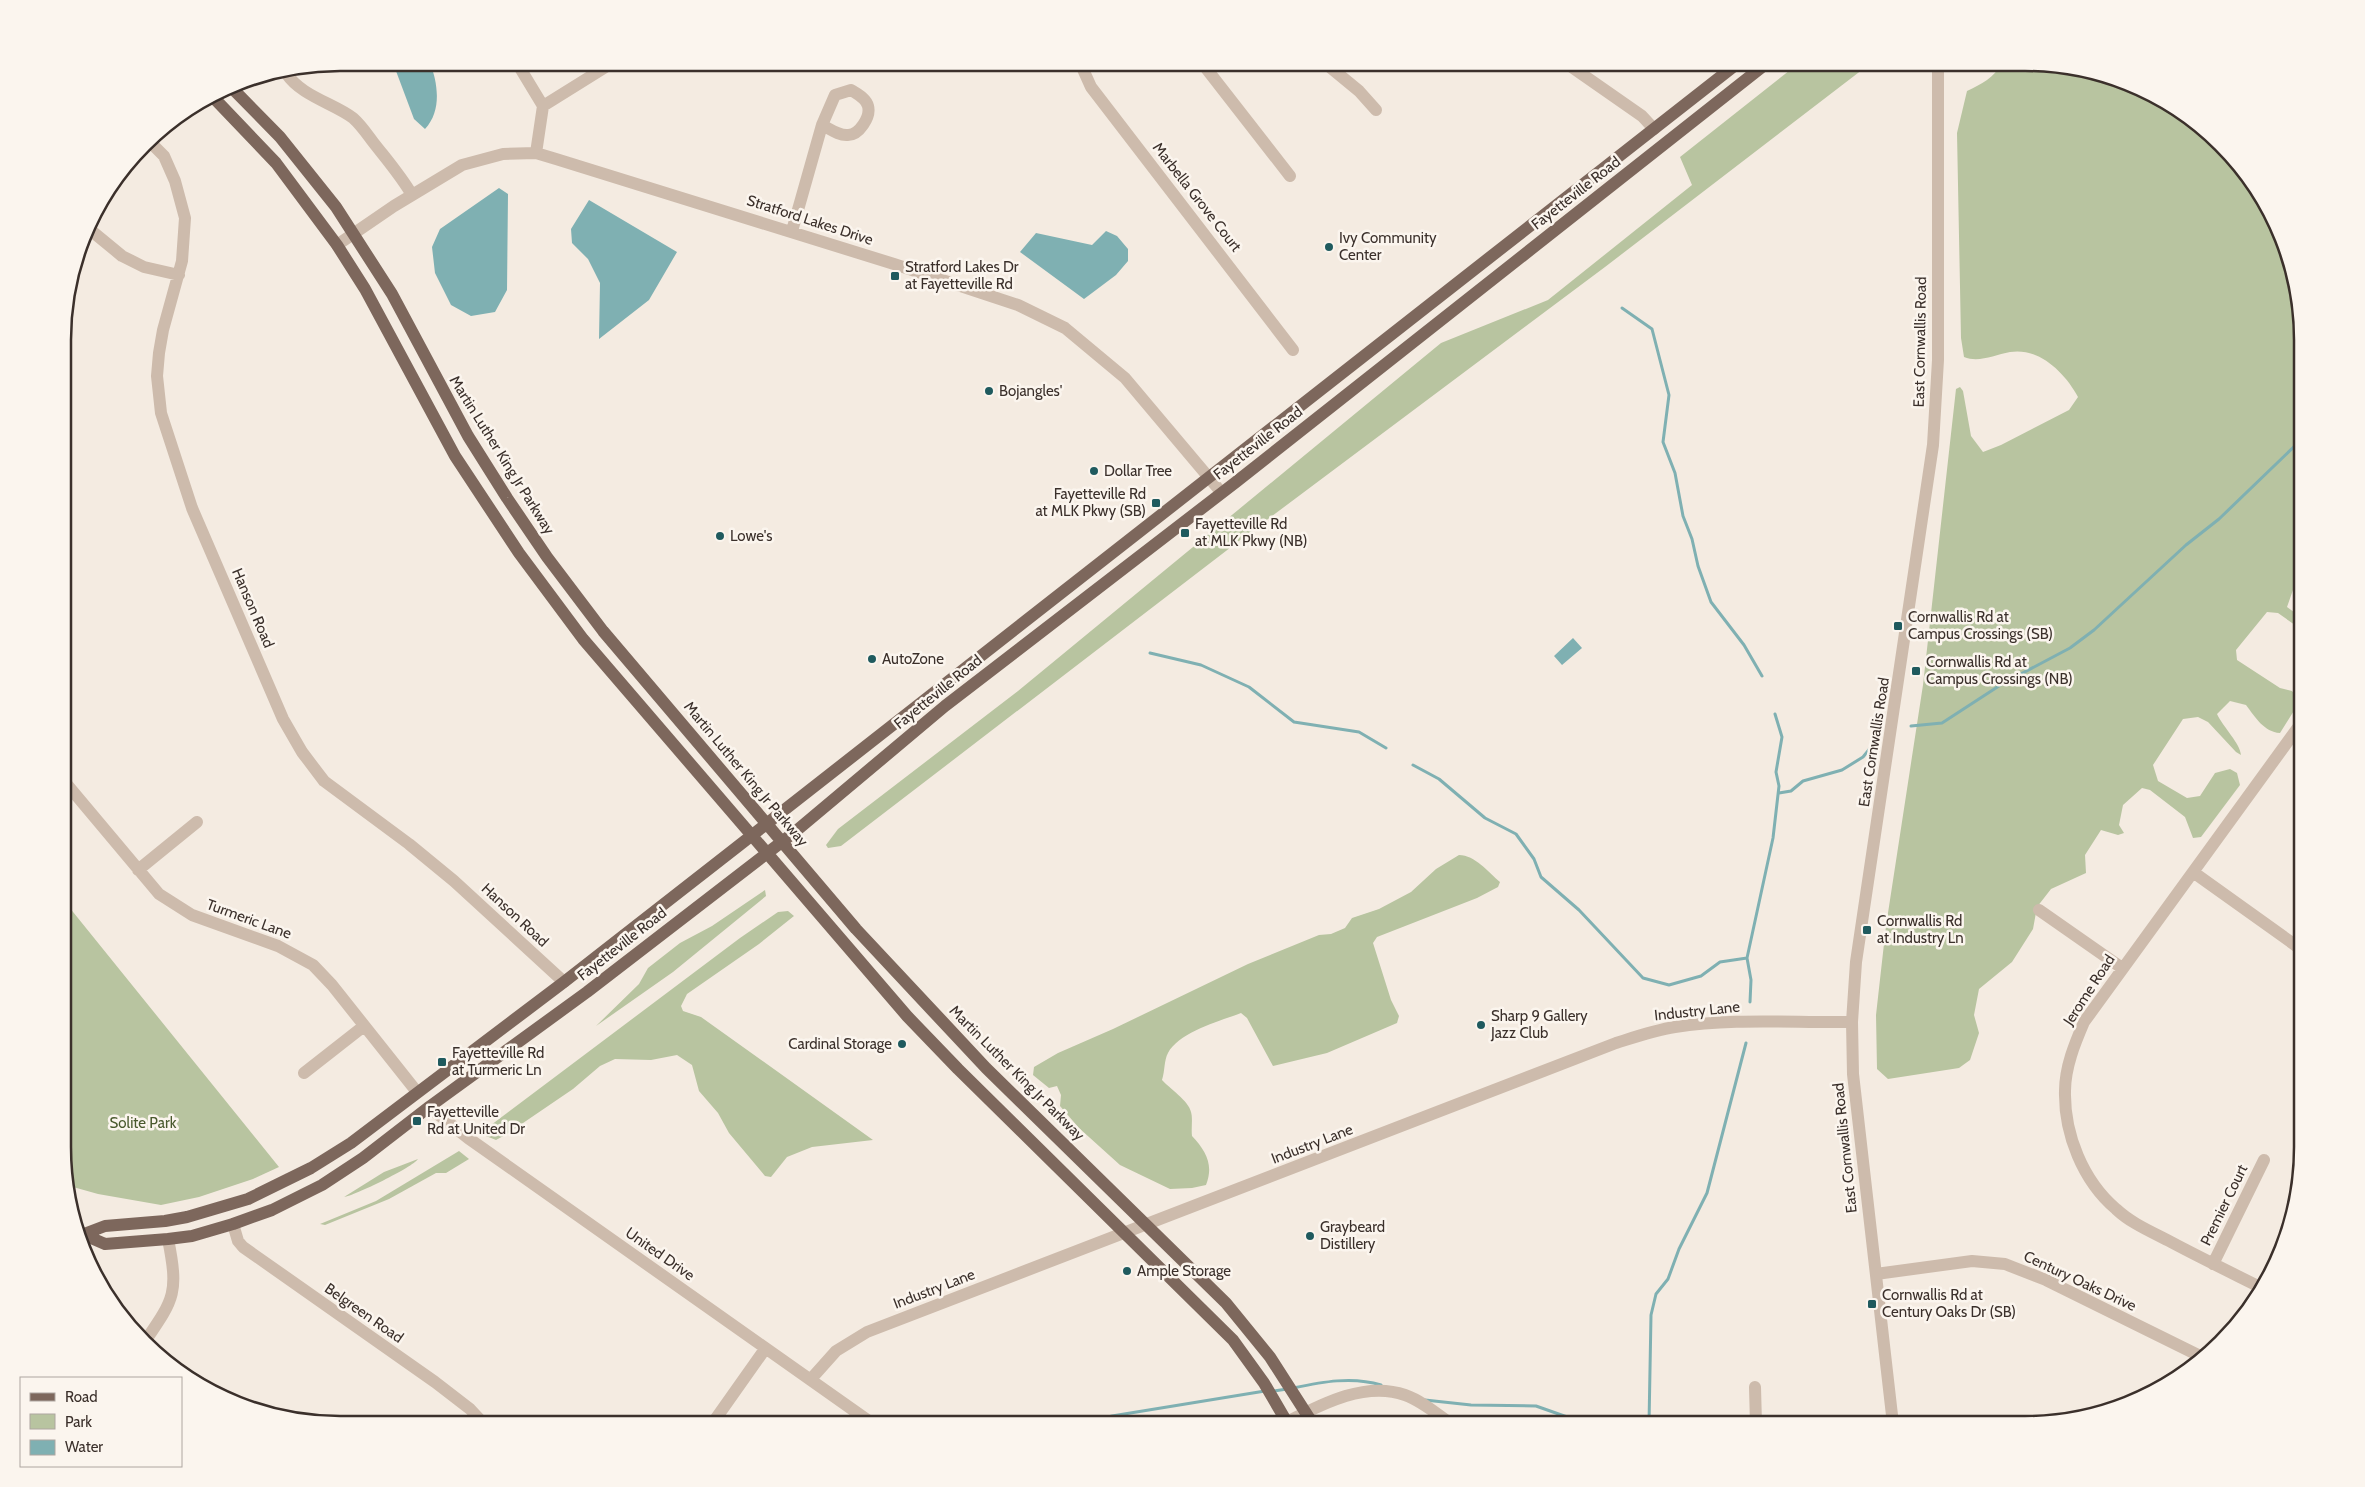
<svg xmlns="http://www.w3.org/2000/svg" width="2365" height="1487" font-family="Cabin,sans-serif">
  <style>
    .green { fill: #b8c4a0 }
    .water { fill: #7fb0b2 }
    .lines { fill: none; stroke-linecap: round; stroke-linejoin: round }
    .stream { stroke: #7fb0b2; stroke-width: 3 }
    .minor { stroke: #cdbbac; stroke-width: 12 }
    .major { stroke: #7d675c; stroke-width: 12 }
    .poi-dot { fill: #1f5a5e; stroke: #fbf5ee; stroke-width: 2 }
    .labels { text-anchor: middle; stroke-width: 5; stroke-linejoin: round; paint-order: stroke }
    .street-label { font-size: 15px; fill: #3b302b; stroke: #fbf5ee }
    .poi-label { font-size: 15px; fill: #3b302b; stroke: #fbf5ee; text-anchor: start }
    .park-label { font-size: 15px; fill: #4a5a2e; stroke: #fbf5ee }
    .rim { fill: none; stroke: #3b302b; stroke-width: 2.5 }
  </style>
  <rect width="100%" height="100%" fill="#f4ebe1"/>
  <path class="green" d="M1799,63H1871L1605,267L1252,531L841,846L828,848L826,845L838,829L1018,691L1441,343L1548,300L1692,185L1680,157Z
    M2001,63H2025L2114,77L2179,109L2221,144L2265,201L2293,268L2302,322V576L2294,587L2287,607L2302,618V630L2278,613L2267,612L2236,650L2237,660L2280,688L2292,691L2300,701L2280,733C2264,732 2255,717 2246,705L2230,701L2217,714C2223,727 2240,743 2241,755L2236,752L2208,722L2198,717L2183,719L2153,765L2158,781L2187,798L2200,796L2215,773L2230,769L2237,773L2240,785L2201,837L2193,838L2185,817L2150,790L2142,788L2123,805L2119,825L2124,833L2118,835L2101,830L2085,855L2086,873L2051,889L2037,907L2033,929L2012,962L1979,989L1974,1015L1979,1033L1970,1060L1959,1068L1888,1079L1877,1069L1876,1015L1886,926L1923,685L1956,389L1960,387L1963,391L1971,436L1983,452L2001,445L2069,410L2078,397C2065,373 2039,347 2010,352C1994,355 1979,363 1964,357L1961,338L1957,133L1967,91C1981,84 1995,78 2001,63Z
    M1459,855C1475,855 1488,872 1500,882L1498,887L1477,898L1377,937L1373,943L1391,1000L1399,1016L1397,1023L1327,1053L1273,1066L1247,1018L1241,1013C1220,1021 1179,1032 1168,1053C1164,1060 1165,1071 1162,1080C1169,1088 1189,1101 1191,1112C1193,1119 1191,1128 1192,1136C1206,1151 1214,1165 1206,1185L1192,1188L1170,1189L1120,1165L1079,1128L1060,1106L1061,1095L1057,1086L1049,1088L1033,1075L1034,1067L1058,1053L1113,1029L1248,964L1319,935L1331,934L1345,928L1352,918L1379,909L1411,892L1436,869Z
    M765,890L766,896L673,972L596,1026L639,984L648,968L680,943L712,926Z
    M65,903V902L279,1167L253,1179L199,1197L161,1205L98,1194L66,1185Z
    M788,911L794,916L759,944L687,994L681,1006L683,1011L701,1017L873,1140L812,1147L787,1157L771,1177L765,1176L729,1133L718,1113L699,1091L692,1065L677,1055L651,1060L615,1059L600,1066L573,1089L507,1134L496,1140L486,1136L483,1131L740,938L778,912Z
    M459,1151L469,1159L446,1173H436L389,1199L325,1225L320,1224L376,1201Z
    M418,1159C413,1167 354,1196 344,1197L384,1172Z"/>
  <path class="water" d="M393,63H430C438,83 442,111 425,129L414,119Z
    M499,188L508,194L507,290L495,312L471,316L451,305L435,273L432,247L440,229Z
    M589,200L677,252L649,300L599,339L600,283L588,259L572,243L571,229Z
    M1106,231L1117,236L1128,249V261L1116,275L1084,299L1020,252L1036,233L1092,245Z
    M1573,638L1582,648L1562,665L1554,656Z"/>
  <g class="lines">
    <path class="stream" d="M1622,308L1652,329L1669,395L1663,442L1675,473L1683,516L1692,539L1698,566L1711,602L1744,645L1762,676
      M1150,653L1201,665L1249,687L1294,722L1359,732L1386,748
      M1911,726L1942,723L2002,684L2070,648L2094,630L2186,545L2219,519L2302,439
      M1413,765L1439,779L1485,818L1516,834L1534,859L1541,877L1579,910L1643,978L1669,985L1701,976L1720,962L1747,958
      M1779,793L1791,791L1803,781L1842,770L1863,757L1876,741
      M1750,1002L1751,980L1747,958L1773,838L1779,786L1776,772L1782,737L1775,714
      M1293,1388C1322,1382 1352,1376 1381,1385
      M1274,1391L1287,1389
      M1425,1400L1471,1405L1536,1406L1587,1424
      M1084,1424L1112,1416L1265,1391
      M1649,1424L1651,1315L1656,1294L1668,1279L1679,1249L1707,1193L1746,1043"/>
    <path class="minor" d="M517,63L543,106L536,153
      M1082,63V67L1091,87L1293,350
      M1202,63L1290,176
      M1325,63L1359,91L1376,110
      M1566,63L1642,116L1654,129
      M286,73C301,96 333,103 353,118C361,125 367,134 373,142C387,160 401,176 412,195
      M543,106L612,63
      M149,141L164,156L175,181L185,218L182,261L163,330L159,353L157,376L161,413L192,508L283,719L302,752L324,781L409,844L454,881L564,982
      M88,228L122,256L144,267L179,275
      M792,231L822,125L835,95L851,90C857,94 866,98 868,106C871,117 859,135 848,135C839,136 830,129 822,125
      M337,245L394,206L462,165L503,154L536,153L556,159L894,264L1018,305L1065,328L1125,378L1221,492
      M65,782L159,894L192,915L278,946L313,965L332,985L417,1092
      M138,870L197,822
      M2193,872L2302,950
      M2039,910L2122,968
      M304,1073L364,1026
      M429,1107L468,1138L873,1424
      M233,1224L238,1241L243,1247L435,1382L470,1409L484,1424
      M2213,1264L2264,1160
      M1876,1274L1972,1261L2005,1264L2046,1280L2204,1358
      M2262,1288C2232,1273 2201,1258 2171,1242C2152,1232 2132,1224 2116,1209C2083,1181 2064,1134 2065,1091C2065,1067 2075,1043 2084,1022L2302,722
      M144,1343C174,1299 179,1294 168,1239
      M811,1379L836,1351L867,1332L1616,1043C1635,1037 1655,1030 1675,1027C1733,1018 1793,1023 1852,1022
      M1755,1387L1756,1424
      M1287,1422C1322,1404 1365,1381 1405,1395C1422,1401 1437,1414 1451,1424
      M712,1424L765,1349
      M1893,1424L1853,1074L1852,1022L1856,962L1933,445L1938,360V63"/>
    <path class="major" d="M230,86L280,137L336,207L392,294L468,436L507,498L547,557L603,631L856,929L986,1068L1226,1303L1270,1357L1313,1424
      M213,97L276,163L337,245L365,289L455,456L519,553L583,639L907,1016L958,1069L1233,1340L1264,1383L1288,1424
      M82,1234L105,1244L168,1239L192,1236L233,1224L272,1210L322,1185L363,1158L429,1107L587,992L796,831L945,706L1236,482L1767,63
      M84,1234L105,1226L165,1221L187,1217L248,1199L311,1168L351,1143L564,982L737,847L1738,63"/>
  </g>
  <g class="poi-dot">
    <circle cx="1329" cy="247" r="5"/>
    <rect x="890" y="271" width="10" height="10" rx="2.5"/>
    <circle cx="989" cy="391" r="5"/>
    <circle cx="1094" cy="471" r="5"/>
    <rect x="1151" y="498" width="10" height="10" rx="2.5"/>
    <rect x="1180" y="528" width="10" height="10" rx="2.5"/>
    <circle cx="720" cy="536" r="5"/>
    <rect x="1893" y="621" width="10" height="10" rx="2.5"/>
    <circle cx="872" cy="659" r="5"/>
    <rect x="1911" y="666" width="10" height="10" rx="2.5"/>
    <rect x="1862" y="925" width="10" height="10" rx="2.5"/>
    <circle cx="1481" cy="1025" r="5"/>
    <circle cx="902" cy="1044" r="5"/>
    <rect x="437" y="1057" width="10" height="10" rx="2.5"/>
    <rect x="412" y="1116" width="10" height="10" rx="2.5"/>
    <circle cx="1310" cy="1236" r="5"/>
    <circle cx="1127" cy="1271" r="5"/>
    <rect x="1867" y="1299" width="10" height="10" rx="2.5"/>
  </g>
  <g class="labels">
    <g class="street-label">
      <text transform="translate(1576 193) rotate(-38)" y="5">Fayetteville Road</text>
      <text transform="translate(1197 197) rotate(52)" y="5">Marbella Grove Court</text>
      <text transform="translate(810 220) rotate(18)" y="5">Stratford Lakes Drive</text>
      <text transform="translate(1920 342) rotate(-89)" y="5">East Cornwallis Road</text>
      <text transform="translate(1258 443) rotate(-38)" y="5">Fayetteville Road</text>
      <text transform="translate(502 455) rotate(58)" y="5">Martin Luther King Jr Parkway</text>
      <text transform="translate(253 608) rotate(67)" y="5">Hanson Road</text>
      <text transform="translate(938 692) rotate(-39)" y="5">Fayetteville Road</text>
      <text transform="translate(1874 742) rotate(-81)" y="5">East Cornwallis Road</text>
      <text transform="translate(746 774) rotate(50)" y="5">Martin Luther King Jr Parkway</text>
      <text transform="translate(515 915) rotate(43)" y="5">Hanson Road</text>
      <text transform="translate(249 919) rotate(20)" y="5">Turmeric Lane</text>
      <text transform="translate(622 944) rotate(-38)" y="5">Fayetteville Road</text>
      <text transform="translate(2089 990) rotate(-57)" y="5">Jerome Road</text>
      <text transform="translate(1697 1011) rotate(-6)" y="5">Industry Lane</text>
      <text transform="translate(1017 1073) rotate(45)" y="5">Martin Luther King Jr Parkway</text>
      <text transform="translate(1312 1144) rotate(-21)" y="5">Industry Lane</text>
      <text transform="translate(1845 1148) rotate(-96)" y="5">East Cornwallis Road</text>
      <text transform="translate(2224 1205) rotate(-64)" y="5">Premier Court</text>
      <text transform="translate(660 1254) rotate(35)" y="5">United Drive</text>
      <text transform="translate(2080 1281) rotate(25)" y="5">Century Oaks Drive</text>
      <text transform="translate(934 1289) rotate(-21)" y="5">Industry Lane</text>
      <text transform="translate(364 1313) rotate(35)" y="5">Belgreen Road</text>
    </g>
    <g class="poi-label">
      <text x="1339" y="243">Ivy Community<tspan x="1339" dy="17">Center</tspan></text>
      <text x="905" y="272">Stratford Lakes Dr<tspan x="905" dy="17">at Fayetteville Rd</tspan></text>
      <text x="999" y="396">Bojangles'</text>
      <text x="1104" y="476">Dollar Tree</text>
      <text x="1146" y="499" text-anchor="end">Fayetteville Rd<tspan x="1146" dy="17">at MLK Pkwy (SB)</tspan></text>
      <text x="1195" y="529">Fayetteville Rd<tspan x="1195" dy="17">at MLK Pkwy (NB)</tspan></text>
      <text x="730" y="541">Lowe's</text>
      <text x="1908" y="622">Cornwallis Rd at<tspan x="1908" dy="17">Campus Crossings (SB)</tspan></text>
      <text x="882" y="664">AutoZone</text>
      <text x="1926" y="667">Cornwallis Rd at<tspan x="1926" dy="17">Campus Crossings (NB)</tspan></text>
      <text x="1877" y="926">Cornwallis Rd<tspan x="1877" dy="17">at Industry Ln</tspan></text>
      <text x="1491" y="1021">Sharp 9 Gallery<tspan x="1491" dy="17">Jazz Club</tspan></text>
      <text x="892" y="1049" text-anchor="end">Cardinal Storage</text>
      <text x="452" y="1058">Fayetteville Rd<tspan x="452" dy="17">at Turmeric Ln</tspan></text>
      <text x="427" y="1117">Fayetteville<tspan x="427" dy="17">Rd at United Dr</tspan></text>
      <text x="1320" y="1232">Graybeard<tspan x="1320" dy="17">Distillery</tspan></text>
      <text x="1137" y="1276">Ample Storage</text>
      <text x="1882" y="1300">Cornwallis Rd at<tspan x="1882" dy="17">Century Oaks Dr (SB)</tspan></text>
    </g>
    <g class="park-label">
      <text x="143" y="1128">Solite Park</text>
    </g>
  </g>
  <path d="M0 0H2365V1487H0ZM340 71H2025A269 269 0 0 1 2294 340V1147A269 269 0 0 1 2025 1416H340A269 269 0 0 1 71 1147V340A269 269 0 0 1 340 71Z" fill="#fbf5ee" fill-rule="evenodd"/>
  <path class="rim" d="M340 71H2025A269 269 0 0 1 2294 340V1147A269 269 0 0 1 2025 1416H340A269 269 0 0 1 71 1147V340A269 269 0 0 1 340 71Z"/>
  <rect x="20" y="1377" width="162" height="90" fill="#fbf5ee" stroke="#aea6a0"/>
  <rect x="30" y="1393" width="25" height="8" fill="#7d675c" stroke="#aea6a0"/>
  <text x="65" y="1402" font-size="15" fill="#3b302b">Road</text>
  <rect x="30" y="1414" width="25" height="15" fill="#b8c4a0" stroke="#aea6a0"/>
  <text x="65" y="1427" font-size="15" fill="#3b302b">Park</text>
  <rect x="30" y="1440" width="25" height="15" fill="#7fb0b2" stroke="#aea6a0"/>
  <text x="65" y="1452" font-size="15" fill="#3b302b">Water</text>
</svg>
